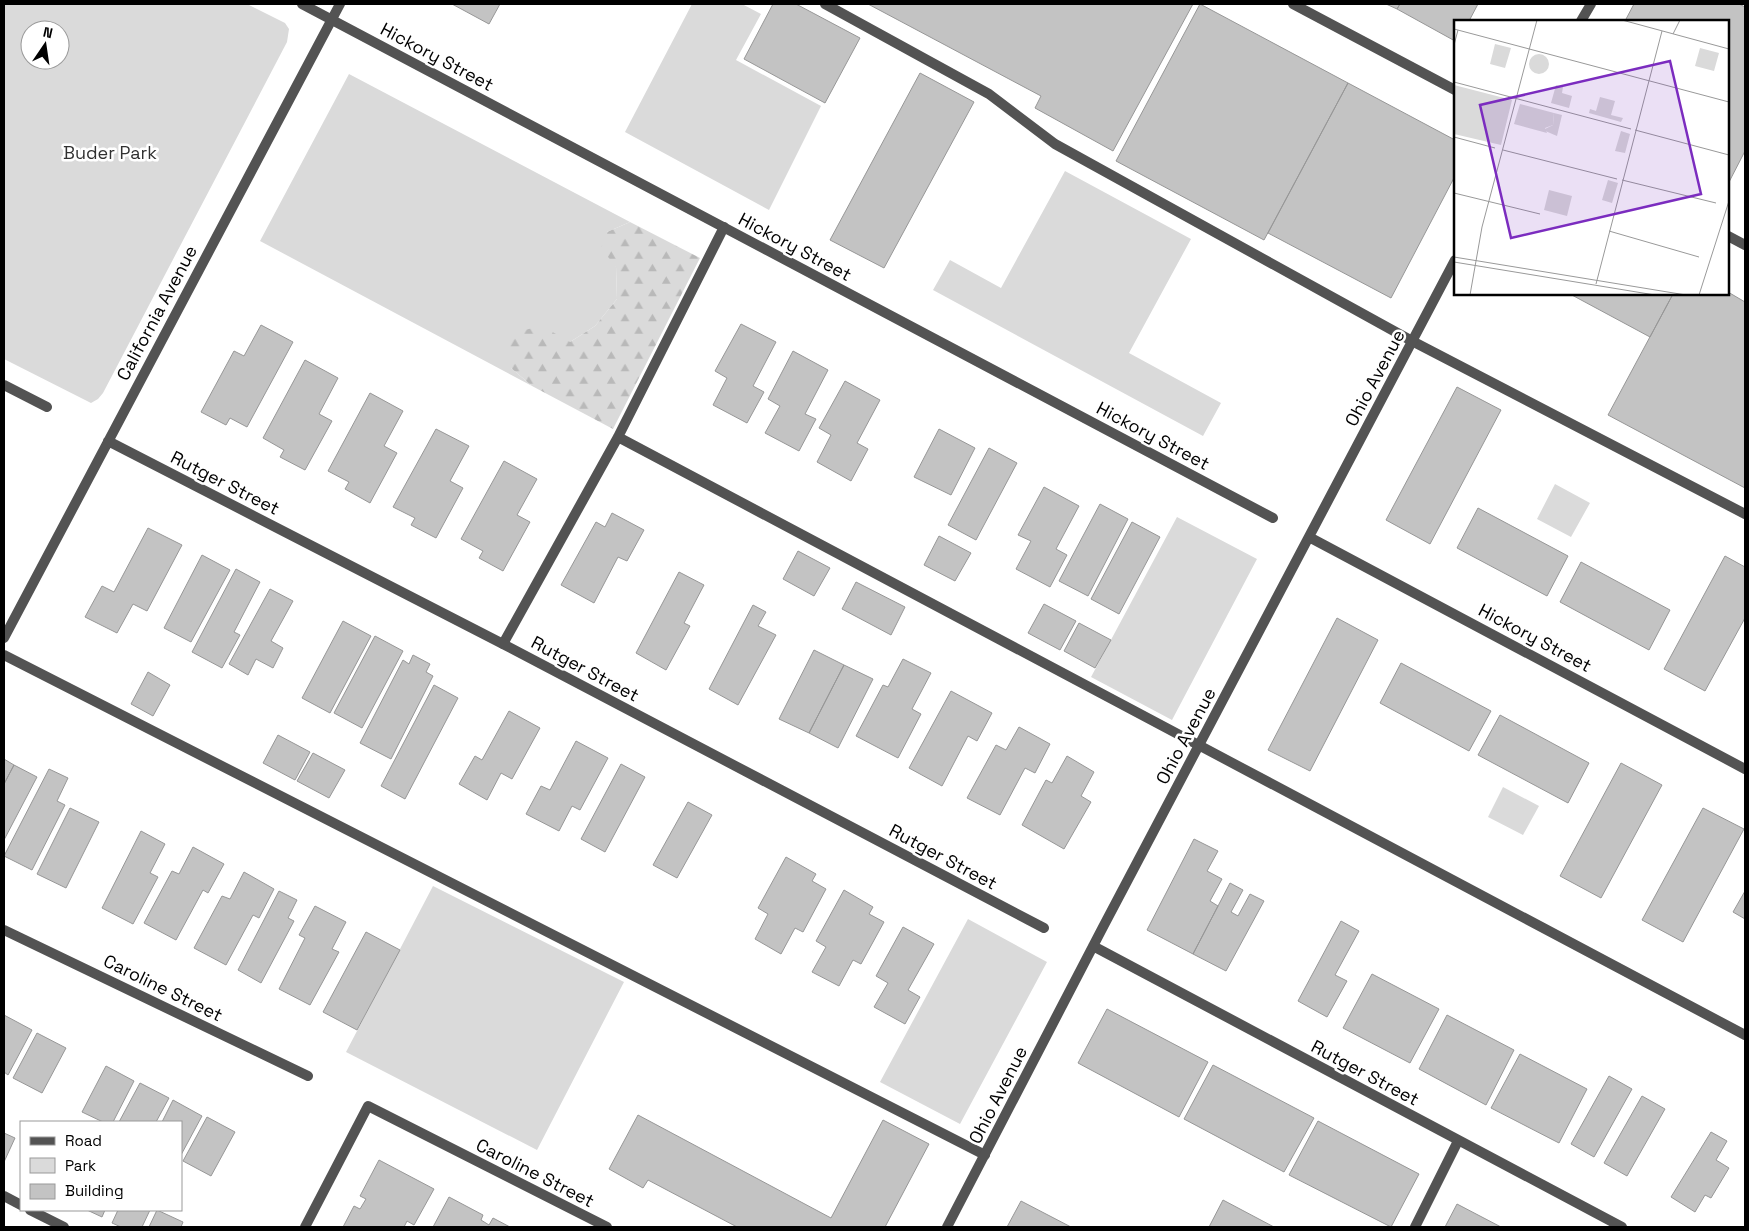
<svg xmlns="http://www.w3.org/2000/svg" width="1749" height="1231" font-family="'Space Grotesk',sans-serif">
  <style>
    .green { fill: #dadada; fill-rule: evenodd }
    .forest { fill: url(#forest-firs) }
    .building { fill: #c3c3c3; stroke: #979797 }
    .lines { fill: none; stroke-linecap: round; stroke-linejoin: round }
    .lane { stroke: #535353; stroke-width: 10 }
    .street { stroke: #535353; stroke-width: 10 }
    .labels { text-anchor: middle; stroke-width: 5; stroke-linejoin: round; paint-order: stroke }
    .street-label { font-size: 18px; fill: #000; stroke: #fff }
    .park-label { font-size: 18px; fill: #313131; stroke: #fff }
    .inset-road { fill: none; stroke: #999; stroke-width: 1 }
    .view { fill: #7b2cbf; fill-opacity: 0.15; stroke: #7b2cbf; stroke-width: 2.5 }
    .inset-edge { fill: none; stroke: #000; stroke-width: 2.5 }
  </style>
  <defs>
    <pattern id="forest-firs" width="22" height="20" patternUnits="userSpaceOnUse" patternTransform="scale(1.25)"><rect width="22" height="20" fill="#dadada"/><path d="M5 1l3.5 6h-7zM16 11l3.5 6h-7z" fill="#b9b9b9"/></pattern>
  </defs>
  <rect width="100%" height="100%" fill="#fff"/>
  <path class="green" d="M4,4H247L285,23L289,29L287,42L103,393L98,399L91,403L4,359ZM30,30H60V60H30Z
    M692,4H742L761,14L736,60L821,106L769,210L625,132Z
    M349,74L630,222L607,232L616,267L617,299L595,326L570,342L511,368L532,386L260,241Z
    M1065,171L1191,239L1129,353L1221,403L1203,436L933,290L950,260L1001,288Z
    M1555,484L1590,503L1571,537L1537,519Z
    M1177,517L1257,559L1172,720L1091,677Z
    M1503,787L1539,806L1523,835L1488,817Z
    M433,886L624,982L537,1150L346,1052Z
    M968,919L1047,962L960,1124L880,1082Z"/>
  <path class="forest" d="M630,222L700,258L613,429L532,386L511,368L504,347L520,331L542,326L570,342L595,326L617,299L616,267L601,248L607,232Z"/>
  <path class="building" d="M452,4H500L489,24Z
    M773,4H796L860,38L825,103L744,59Z
    M868,4H1193L1113,151L1035,108L1041,96Z
    M1200,4L1348,83L1264,240L1116,161Z
    M1386,4H1400L1397,9Z
    M1400,4H1478L1469,21H1455V41L1397,9Z
    M1634,4H1739L1745,7V151L1728,184V21H1625Z
    M920,73L974,102L884,268L830,240Z
    M1348,83L1455,140V176L1391,298L1268,233Z
    M1728,292L1745,302V488L1608,415L1673,294Z
    M1570,294H1673L1650,337Z
    M741,324L776,342L753,386L764,392L747,423L713,405L727,378L715,371Z
    M261,325L293,342L247,427L230,418L226,425L201,412L234,351L244,356Z
    M793,351L828,370L805,414L816,419L799,451L765,433L780,406L768,399Z
    M305,360L338,378L319,414L332,421L305,470L280,457L284,450L263,438Z
    M845,381L880,400L857,443L868,449L851,481L817,462L831,435L819,428Z
    M1457,387L1501,410L1430,544L1386,520Z
    M370,393L403,411L384,446L397,453L370,503L345,489L349,482L328,471Z
    M436,429L469,446L450,481L463,488L436,538L411,525L415,518L393,507Z
    M939,429L975,448L951,495L914,477Z
    M989,448L1017,463L976,540L948,525Z
    M504,461L537,479L517,515L530,522L503,571L479,558L483,551L461,539Z
    M1044,487L1079,506L1056,549L1067,555L1050,587L1016,569L1031,541L1018,535Z
    M1100,504L1128,519L1088,596L1059,581Z
    M1478,508L1568,556L1547,596L1457,548Z
    M612,513L644,530L627,561L618,557L594,603L561,585L596,522L605,527Z
    M1132,522L1160,537L1119,614L1091,599Z
    M148,528L182,545L147,611L133,604L117,633L85,617L102,586L114,592Z
    M939,536L971,553L955,581L924,565Z
    M798,551L830,568L814,596L783,579Z
    M202,555L230,570L191,642L164,628Z
    M1725,556L1745,567V618L1705,691L1664,669Z
    M1581,562L1670,610L1649,650L1560,602Z
    M236,569L260,582L234,632L240,635L222,668L192,652Z
    M679,572L704,585L684,623L690,626L666,670L636,653Z
    M856,582L905,607L891,635L842,609Z
    M270,589L293,601L271,641L283,648L273,668L256,659L248,675L229,664Z
    M1044,604L1076,621L1060,650L1028,633Z
    M753,605L766,612L758,626L776,635L738,705L709,689Z
    M1337,618L1378,640L1310,771L1268,750Z
    M343,621L371,636L330,713L302,698Z
    M1079,623L1111,640L1095,668L1064,651Z
    M375,636L403,651L362,728L334,713Z
    M814,650L844,665L809,733L779,719Z
    M413,655L430,664L426,672L433,676L391,759L360,743L403,660L409,664Z
    M903,659L931,673L912,709L921,714L898,758L856,736L883,685L888,687Z
    M1401,663L1491,711L1469,751L1380,703Z
    M844,665L873,679L838,748L809,733Z
    M148,672L170,685L153,716L131,704Z
    M434,685L458,698L405,799L381,786Z
    M951,691L992,713L977,741L968,736L942,786L909,768Z
    M509,711L540,728L512,779L501,773L487,800L459,784L475,756L482,760Z
    M1500,715L1589,763L1568,803L1478,755Z
    M1019,727L1050,744L1035,773L1025,768L1000,815L967,798L996,745L1006,750Z
    M278,735L310,752L295,780L263,763Z
    M576,741L608,758L580,810L572,806L559,831L526,814L541,786L550,790Z
    M313,753L345,770L329,798L297,781Z
    M1067,756L1094,772L1081,796L1091,802L1064,849L1022,825L1046,780L1052,783Z
    M4,759L14,765L4,784Z
    M1621,763L1662,785L1601,898L1560,876Z
    M621,764L645,777L605,852L581,839Z
    M14,765L37,777L4,840V784Z
    M49,769L68,778L57,801L65,805L32,870L4,856Z
    M688,802L712,815L677,878L653,865Z
    M70,808L99,822L66,888L37,874Z
    M1703,808L1744,829L1683,942L1642,920Z
    M141,831L165,844L150,873L158,877L133,924L102,908Z
    M1194,839L1218,851L1207,871L1222,879L1210,901L1218,906L1193,954L1147,930Z
    M193,847L224,864L208,893L203,890L176,940L144,923L172,871L179,874Z
    M786,857L816,874L812,881L826,889L803,932L795,928L781,954L755,939L768,914L758,908Z
    M244,872L274,889L259,918L253,915L226,965L194,948L222,896L230,899Z
    M1230,883L1243,890L1231,912L1238,916L1250,894L1264,901L1226,971L1193,954Z
    M844,890L873,907L869,914L884,922L861,964L853,960L839,986L812,972L826,947L816,941Z
    M279,891L297,900L288,918L294,921L261,983L238,970Z
    M1745,891V919L1733,912Z
    M315,906L346,922L332,949L339,952L310,1005L279,989L305,938L299,935Z
    M1341,921L1359,931L1335,975L1347,981L1327,1017L1298,1001Z
    M903,927L934,944L908,990L920,997L905,1024L874,1007L888,983L876,976Z
    M366,932L400,950L357,1030L323,1012Z
    M1372,974L1439,1009L1410,1063L1343,1028Z
    M1107,1009L1208,1062L1179,1117L1078,1063Z
    M4,1015L32,1030L8,1075L4,1072Z
    M1447,1015L1514,1050L1486,1105L1419,1069Z
    M37,1033L66,1048L42,1093L13,1078Z
    M1520,1054L1587,1089L1559,1143L1491,1108Z
    M1213,1065L1314,1118L1284,1172L1184,1119Z
    M106,1066L134,1081L113,1122H103L82,1112Z
    M1609,1076L1632,1089L1594,1157L1571,1144Z
    M140,1083L169,1098L156,1122H119Z
    M1642,1096L1665,1109L1627,1176L1604,1163Z
    M173,1100L202,1116L181,1155V1122H162Z
    M638,1115L831,1218L883,1120L929,1144L885,1227H737L648,1180L643,1188L609,1169Z
    M207,1117L235,1132L211,1176L183,1161Z
    M1318,1121L1419,1174L1391,1227L1289,1175Z
    M1711,1132L1727,1141L1716,1160L1729,1168L1711,1198L1705,1195L1695,1212L1671,1197Z
    M4,1133L15,1138L4,1162Z
    M379,1160L434,1189L414,1225L407,1221L404,1227H343L354,1206L360,1209L366,1199L360,1196Z
    M449,1197L483,1215L481,1220L489,1225L493,1218L510,1227H433Z
    M1223,1200L1274,1227H1209Z
    M1021,1201L1071,1227H1007Z
    M1457,1204L1501,1227H1445Z
    M87,1210H105L102,1217Z
    M118,1210H150L142,1227H121L112,1223Z
    M157,1210L183,1222L181,1227H149Z"/>
  <g class="lines">
    <path class="lane" d="M825,4L989,94L1055,144L1412,341L1745,514
      M618,437L1745,1035
      M503,644L618,437L724,227
      M4,655L985,1155
      M4,1196L21,1205
      M30,1210L64,1227
      M305,1227L368,1106L607,1227
      M1415,1227L1458,1141"/>
    <path class="street" d="M302,4L1273,518
      M1293,4L1455,90
      M1581,21L1591,4
      M1728,236L1745,245
      M4,385L47,407
      M108,441L503,644L1044,928
      M1309,537L1745,769
      M4,638L340,4
      M4,930L308,1076
      M1093,946L1622,1227
      M947,1227L1103,927L1455,260"/>
  </g>
  <g class="labels">
    <g class="street-label">
      <text transform="translate(437 57) rotate(28)" y="6">Hickory Street</text>
      <text transform="translate(795 247) rotate(28)" y="6">Hickory Street</text>
      <text transform="translate(157 313) rotate(-62)" y="6">California Avenue</text>
      <text transform="translate(1375 378) rotate(-62)" y="6">Ohio Avenue</text>
      <text transform="translate(1153 436) rotate(28)" y="6">Hickory Street</text>
      <text transform="translate(225 483) rotate(27)" y="6">Rutger Street</text>
      <text transform="translate(1535 638) rotate(28)" y="6">Hickory Street</text>
      <text transform="translate(585 669) rotate(28)" y="6">Rutger Street</text>
      <text transform="translate(1186 736) rotate(-62)" y="6">Ohio Avenue</text>
      <text transform="translate(943 857) rotate(28)" y="6">Rutger Street</text>
      <text transform="translate(163 988) rotate(26)" y="6">Caroline Street</text>
      <text transform="translate(1365 1073) rotate(28)" y="6">Rutger Street</text>
      <text transform="translate(998 1095) rotate(-63)" y="6">Ohio Avenue</text>
      <text transform="translate(535 1173) rotate(27)" y="6">Caroline Street</text>
    </g>
    <g class="park-label">
      <text x="110" y="159">Buder Park</text>
    </g>
  </g>
  <g transform="translate(1454 20)">
    <rect width="275" height="275" fill="#fff"/>
    <path d="M41,24L57,28L51,48L36,44ZM246,28L265,33L260,51L241,46ZM75 44a10 10 0 1 1 20 0a10 10 0 1 1-20 0ZM0,65L58,80L47,125L0,114ZM102,65L109,67L108,73L118,76L115,88L97,83ZM146,77L161,81L157,95L169,98L167,102L135,93L136,89L142,91ZM66,84L100,93L99,105L91,108L93,113L60,104ZM167,111L176,114L171,133L161,131ZM154,160L164,163L158,183L148,180ZM95,170L118,176L113,196L90,190Z" fill="#dadada"/>
    <path d="M100,93L108,95L103,116L89,110L99,105Z" fill="#dadada"/>
    <path class="inset-road" d="M168,0L275,29M0,9L275,82M219,14L226,0M0,25L4,10M0,62L177,109M181,110L275,135M0,117L41,128M49,130L163,159M168,160L262,183M0,173L86,194M155,211L245,237M0,237L232,275M0,242L201,275M142,264L208,11M16,275L28,207L83,0M245,275L275,181"/>
    <path class="view" d="M216,41L247,174L57,218L26,85Z"/>
    <rect width="275" height="275" class="inset-edge"/>
  </g>
  <rect width="1749" height="1231" fill="none" stroke="#000000" stroke-width="10"/>
  <rect x="20" y="1121" width="162" height="90" fill="#ffffff" stroke="#999999"/>
  <rect x="30" y="1137" width="25" height="8" fill="#535353" stroke="#999999"/>
  <text x="65" y="1146" font-size="15" fill="#000000">Road</text>
  <rect x="30" y="1158" width="25" height="15" fill="#dadada" stroke="#999999"/>
  <text x="65" y="1171" font-size="15" fill="#000000">Park</text>
  <rect x="30" y="1184" width="25" height="15" fill="#c3c3c3" stroke="#999999"/>
  <text x="65" y="1196" font-size="15" fill="#000000">Building</text>
  <g transform="translate(45 45) rotate(13)"><circle r="24" fill="#ffffff" stroke="#999999"/>
  <path d="M0-4L9 19L0 12L-9 19Z" fill="#000000"/>
  <text y="-8" font-size="14" font-weight="bold" text-anchor="middle" fill="#000000">N</text>
  </g>
</svg>
